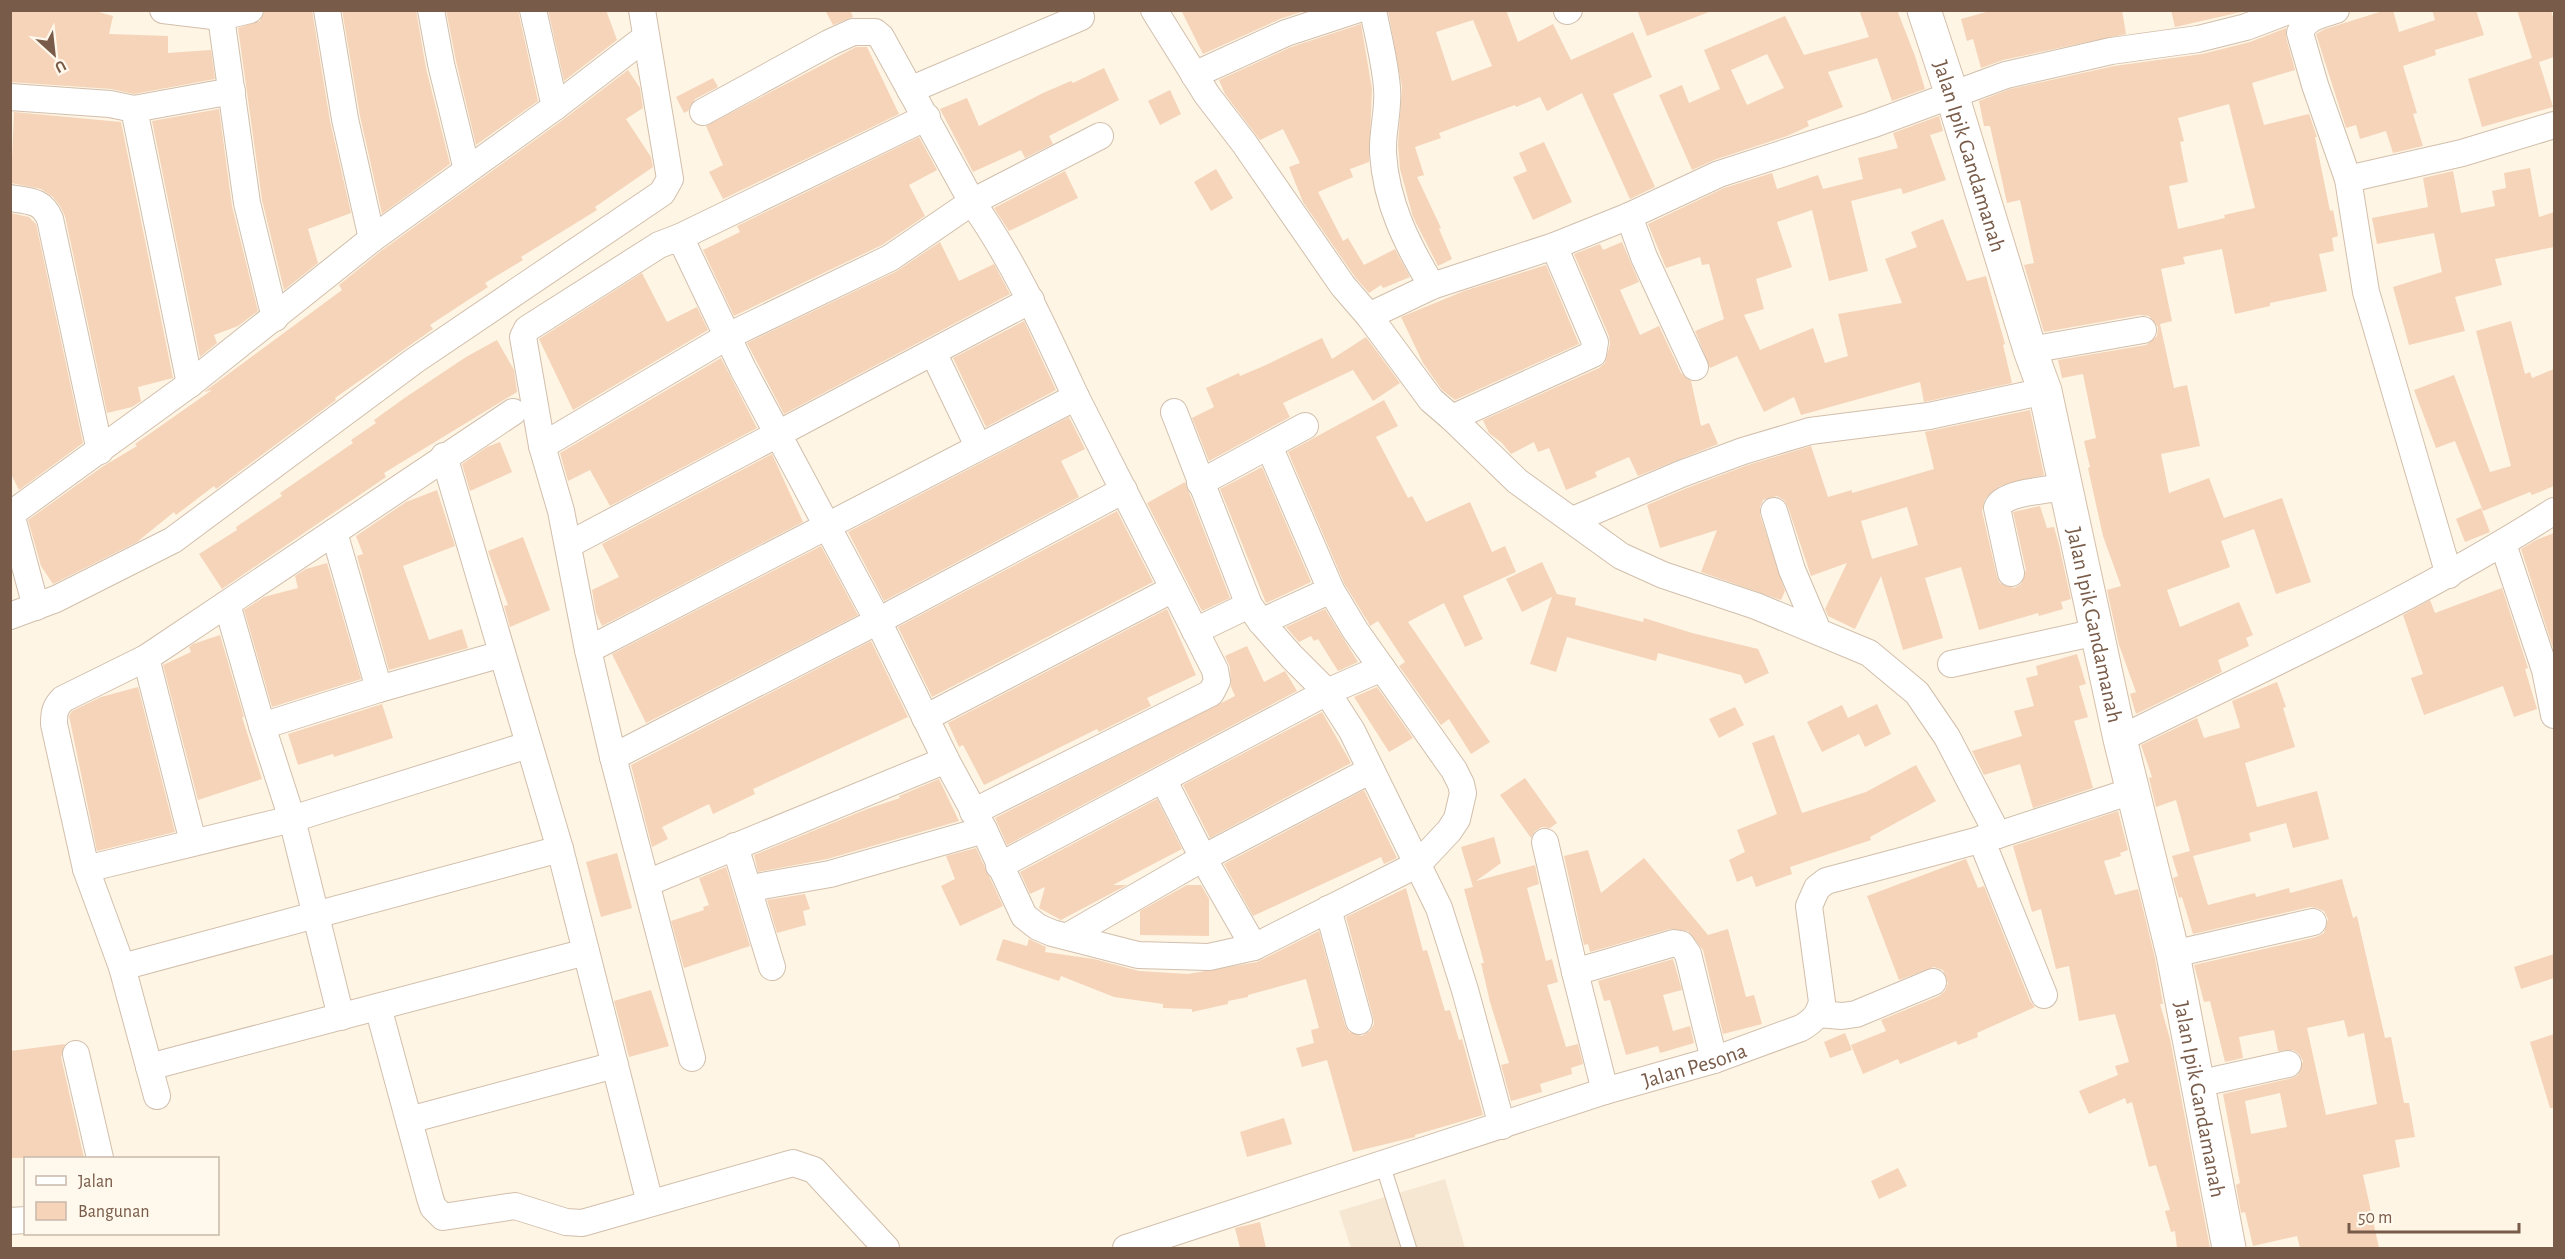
<svg xmlns="http://www.w3.org/2000/svg" width="2565" height="1259" font-family="'Alegreya Sans',sans-serif">
  <style>
    .residential { fill: #f6e7d2 }
    .building { fill: #f5d4ba; fill-rule: evenodd }
    .lines { fill: none; stroke-linecap: round; stroke-linejoin: round }
    .lane-casing { stroke: #d2bfac; stroke-width: 16 }
    .street-casing { stroke: #d2bfac; stroke-width: 28 }
    .secondary-casing { stroke: #d5bfa9; stroke-width: 35 }
    .lane { stroke: #fff; stroke-width: 14 }
    .street { stroke: #fff; stroke-width: 26 }
    .secondary { stroke: #fff; stroke-width: 33 }
    .labels { text-anchor: middle; stroke-width: 5; stroke-linejoin: round; paint-order: stroke }
    .street-label { font-size: 22px; fill: #785b48; stroke: #fff8ec }
  </style>
  <rect width="100%" height="100%" fill="#fef5e4"/>
  <path class="residential" d="M1445,1179L1465,1248H1351L1339,1211Z"/>
  <path class="building" d="M10,10H92L113,16L109,34L168,36V53L211,50L215,79L134,94L111,89L10,82Z
    M265,10H312L330,121L351,213L308,229L318,263L284,290L262,200L238,28L260,21Z
    M342,10H416L426,68L450,164L382,214L360,116Z
    M446,10H518L538,101L476,145L456,61Z
    M548,10H606L617,40L564,81Z
    M825,10H850L853,17L833,25Z
    M1181,10H1303L1304,11L1280,19L1203,54Z
    M1388,10H1506L1518,42L1553,24L1571,60L1633,32L1652,77L1613,94L1655,187L1630,199L1582,93L1547,111L1540,97L1516,107L1515,105L1439,133L1441,138L1415,147L1424,175L1417,177L1441,228L1439,229L1452,259L1438,266L1413,217L1400,169L1398,145L1402,87ZM1473,20L1492,66L1452,81L1436,32Z
    M1637,10H1709V12L1647,36Z
    M1859,10H1897L1915,56L1925,89L1892,101L1877,58L1828,72L1843,107L1807,121L1809,126L1787,136L1714,160L1692,170L1659,95L1682,85L1689,103L1720,89L1704,50L1785,16L1804,55L1869,37ZM1767,54L1784,88L1747,105L1731,70Z
    M1993,10H2122L2126,34L2003,60L1981,68L1973,39L1967,41L1961,19Z
    M2171,10H2246V11L2175,27Z
    M2386,10H2393L2399,32L2435,20L2432,10H2476L2484,35L2435,50L2436,55L2403,66L2417,113L2413,114L2423,146L2393,153L2386,131L2360,139L2356,125L2346,128L2316,34L2325,29Z
    M2517,10H2551L2554,21V57L2539,62L2553,107L2482,127L2468,79L2532,58Z
    M1361,24L1372,89L1369,162L1350,169L1353,177L1318,192L1343,241L1348,238L1364,265L1395,249L1410,277L1386,287L1383,288L1381,285L1369,293L1355,277L1303,202L1289,167L1300,163L1283,129L1260,140L1225,94L1219,80L1291,47Z
    M2286,28V37L2295,70L2252,83L2264,125L2309,114L2317,137H2315L2330,211L2333,210L2338,236L2332,238L2334,251L2319,254L2327,291L2270,303V306L2235,314L2222,249L2183,257L2185,264L2161,269L2172,321L2160,324L2174,388L2187,385L2200,446L2161,454L2169,493L2209,478L2224,518L2282,498L2311,582L2276,594L2254,529L2221,541L2230,567L2167,590L2180,627L2239,602L2253,635L2246,638L2249,646L2218,660L2222,672L2136,714L2130,694L2136,692L2119,645L2107,590L2121,586L2103,536L2088,468L2090,467L2084,441L2096,438L2083,374L2062,378L2058,360L2146,345L2157,336L2158,327L2149,316L2140,315L2044,332L2024,265L2034,263L2020,200L2007,203L1990,126H1984L1979,101L2010,89L2114,66L2202,54L2250,42ZM2229,104L2255,208L2224,215L2225,218L2178,229L2169,186L2188,182L2180,142L2184,141L2178,118Z
    M856,47H867L899,114L723,199L709,172L723,165L706,126Z
    M1104,68L1119,100L1049,136L1053,144L1025,158L1021,150L973,172L940,109L967,98L979,126L1043,93L1071,81L1073,83Z
    M628,70L640,88L643,108L626,119L651,157L653,167L595,207L597,210L521,257L523,260L485,283L488,287L430,325L433,329L335,398L336,400L216,489L214,486L176,515L174,512L137,542L53,584L41,566L28,520L102,467L137,446L135,444L212,390L204,392L342,290L339,285L381,251L564,119Z
    M713,78L718,87L695,99L688,111L684,113L676,97Z
    M1170,90L1181,114L1160,125L1148,101Z
    M219,109L232,206L258,311L238,326L214,335L217,343L200,357L152,121Z
    M14,112L121,122L173,378L138,387L141,401L132,407L107,413L65,216L60,206L53,197L41,189L11,183Z
    M1939,116L1943,131L1930,135L1946,180L1903,194L1901,188L1851,201L1868,271L1829,281L1812,210L1777,222L1792,267L1756,279L1764,309L1744,315L1760,350L1813,328L1825,363L1848,356L1838,314L1902,303L1885,259L1917,247L1911,232L1943,219L1967,281L1986,276L2005,344L2003,345L2012,383L1924,402L1920,382L1801,415L1794,397L1764,412L1737,356L1710,368L1695,331L1724,319L1709,264L1702,265L1700,257L1666,268L1648,224L1724,188L1772,173L1777,189L1818,175L1823,189L1863,179L1858,158L1898,148L1893,133Z
    M919,137L937,170L909,185L925,216L882,245L734,316L703,250L740,232L737,226Z
    M1544,142L1572,202L1533,220L1513,177L1527,171L1519,153Z
    M2530,168L2539,217L2554,212V247L2495,259L2502,285L2455,297L2465,331L2409,345L2393,287L2442,272L2434,233L2377,244L2372,218L2428,207L2423,178L2453,171L2461,213L2495,206L2492,191L2506,188L2504,173Z
    M1216,169L1233,198L1211,211L1194,182Z
    M1065,171L1078,198L1009,231L994,208Z
    M10,213L29,217L36,224L83,443L19,490L10,472Z
    M940,242L959,281L994,264L1010,294L784,414L747,343L897,271Z
    M1622,242L1639,282L1620,290L1640,335L1659,326L1681,373L1691,381L1701,426L1709,423L1718,444L1638,476L1629,457L1595,472L1597,477L1566,490L1549,448L1538,452L1534,442L1511,454L1502,443L1489,433L1483,420L1599,368L1605,363L1610,344L1609,336L1574,254L1600,244L1603,250Z
    M1546,265L1579,344L1455,400L1442,390L1423,363L1401,317L1464,291Z
    M642,273L667,322L697,307L708,330L573,410L539,339Z
    M1024,321L1056,390L986,427L953,358Z
    M2511,321L2525,374L2530,372L2532,378L2554,369V486L2532,495L2530,492L2483,511L2455,441L2436,448L2414,390L2454,375L2490,472L2511,466L2476,331Z
    M1366,337L1400,383L1373,401L1353,370L1283,403L1290,417L1209,461L1192,418L1214,407L1206,388L1239,373L1240,376L1266,365L1322,338L1332,359Z
    M497,340L514,370L517,392L384,473L386,477L222,589L199,554L237,530L236,527L282,496L280,493L353,443L351,440L376,423L374,420L406,397L466,357Z
    M721,358L757,428L610,506L590,470L568,481L560,453Z
    M1384,400L1398,426L1376,437L1408,498L1412,496L1426,522L1470,502L1492,552L1505,546L1516,572L1463,596L1483,639L1465,647L1444,603L1408,622L1490,742L1471,754L1449,719L1441,725L1399,666L1405,662L1378,621L1370,626L1368,622L1344,583L1288,452Z
    M2030,410L2044,475L2000,486L1985,499L1982,511L1997,577L2000,583L2014,588L2021,584L2026,570L2013,512L2040,506L2047,528L2054,527L2059,545L2071,599L2061,602L2063,609L2039,616L2038,613L1979,630L1961,567L1925,578L1943,638L1903,650L1881,576L1855,629L1828,616L1825,609L1847,563L1811,576L1788,507L1784,500L1777,496L1763,500L1760,507V515L1785,591L1781,600L1701,572L1717,530L1660,548L1647,505L1687,488L1748,465L1811,446L1828,497L1852,490V493L1934,469L1925,432ZM1907,507L1918,545L1872,559L1861,521Z
    M1069,417L1085,449L1061,461L1079,497L884,601L848,532Z
    M500,442L512,472L470,491L462,464L487,447Z
    M772,454L803,522L602,626L596,613L592,590L619,577L602,544Z
    M1262,467L1311,582L1266,603L1220,489Z
    M1185,482L1230,598L1202,611L1147,503Z
    M437,490L455,546L403,566L429,640L462,629L468,648L389,670L357,556L363,554L356,536L406,502Z
    M2481,508L2490,532L2465,542L2456,519Z
    M1117,511L1153,582L932,697L898,627Z
    M2554,533V651L2521,549L2536,540Z
    M523,537L550,610L510,627L504,606L508,605L488,551Z
    M821,546L858,615L646,723L612,654Z
    M1542,562L1557,594L1576,598L1575,605L1643,622L1644,618L1692,633L1758,649L1769,673L1745,684L1741,675L1658,653L1656,661L1567,637L1556,672L1530,664L1552,597L1522,612L1506,579Z
    M327,563L361,679L272,707L244,610L264,597L298,588L295,576L306,569Z
    M2502,588L2528,668L2525,669L2537,709L2514,717L2503,686L2424,715L2411,678L2423,674L2403,615L2430,600L2435,613Z
    M1167,609L1196,675L1147,698L1151,706L1099,732L1097,729L984,785L963,745L959,747L948,723Z
    M1325,609L1358,662L1338,671L1318,639L1314,641L1311,636L1299,642L1286,627Z
    M220,635L244,717H242L262,779L198,800L163,665L191,652L189,647L193,644Z
    M871,641L908,717L753,789L755,794L713,814L709,804L662,827L668,839L652,847L631,765Z
    M1247,646L1264,682L1285,671L1297,691L1007,845L995,818L1235,696L1231,687L1230,667L1225,656Z
    M2077,654L2086,684L2079,686L2088,717L2074,721L2093,788L2033,808L2020,764L1984,775L1972,751L2022,736L2014,711L2034,706L2026,678L2038,675L2036,666Z
    M2277,682L2286,707L2283,708L2295,747L2245,763L2257,807L2317,791L2329,839L2293,848L2286,823L2249,833L2251,841L2193,856L2208,905L2255,893L2256,897L2289,888L2290,893L2342,879L2353,918L2357,916L2385,1038L2391,1037L2404,1103H2409L2415,1137L2395,1140L2400,1167L2363,1175L2379,1248H2300L2297,1236L2253,1246L2245,1212L2241,1213L2236,1185L2240,1183L2223,1094L2292,1078L2298,1075L2303,1061L2299,1054L2293,1050L2278,1051L2274,1030L2239,1037L2243,1058L2225,1062L2210,1001L2204,1002L2194,965L2316,937L2324,933L2328,919L2324,911L2317,908L2310,907L2193,934L2182,897L2179,898L2173,878L2178,876L2172,856L2190,851L2176,800L2156,807L2149,778L2152,777L2141,745L2197,718L2204,738L2239,728L2240,727L2232,701ZM2344,1020L2348,1037L2364,1033L2377,1104L2326,1115L2307,1028ZM2280,1093L2287,1127L2251,1134L2245,1101Z
    M138,687L175,832L97,851L69,716L72,711L101,697Z
    M1377,687L1413,738L1389,752L1354,697Z
    M382,704L393,738L334,757L333,754L298,765L288,734Z
    M1877,704L1891,734L1865,747L1859,734L1822,752L1807,722L1842,705L1848,718Z
    M1735,707L1744,725L1719,738L1709,719Z
    M1322,712L1351,763L1210,838L1183,785Z
    M1774,735L1802,813L1866,792L1916,765L1936,801L1870,837L1871,840L1790,867L1792,874L1756,887L1752,876L1737,882L1729,860L1745,852L1737,830L1777,814L1752,743Z
    M1525,778L1557,823L1550,828L1542,827L1535,831L1531,838L1500,795Z
    M939,779L959,821L827,859L758,872L754,855L867,809L900,798L899,796Z
    M1364,790L1397,858L1384,864L1381,857L1253,916L1224,864Z
    M1157,799L1182,849L1113,885H1127L1061,920L1039,908L1045,887L1030,894L1020,872Z
    M2118,811L2128,850L2120,853L2121,856L2104,861L2115,895L2138,889L2155,958L2163,1004H2160L2170,1039L2210,1248H2177L2175,1231L2171,1232L2165,1211L2170,1210L2156,1165L2149,1167L2132,1102L2127,1104L2125,1098L2089,1114L2079,1091L2118,1075L2115,1066L2129,1062L2115,1014L2079,1021L2069,966L2056,969L2041,909L2032,912L2013,846Z
    M1494,837L1501,863L1476,881L1535,865L1539,884L1527,888L1546,961L1552,959L1558,982L1547,985L1566,1047L1578,1044L1583,1064L1571,1068L1572,1074L1540,1084L1542,1092L1511,1101L1501,1065L1509,1063L1490,1002L1481,963H1484L1464,889L1473,887L1461,847Z
    M976,848L1003,906L960,926L941,886L955,879L946,856Z
    M1588,850L1601,893L1644,858L1708,935L1728,929L1746,997L1754,995L1762,1024L1723,1034L1703,950L1688,931L1670,929L1590,952L1588,944L1584,945L1564,856Z
    M617,853L632,908L601,917L586,862Z
    M1966,859L1978,888L1984,886L2030,1001L2035,1007L1977,1033L1978,1037L1958,1045L1956,1041L1900,1064L1898,1059L1863,1074L1851,1045L1886,1031L1881,1020L1939,996L1945,991L1948,983L1943,970L1934,967L1899,980L1867,896Z
    M726,867L750,946L684,968L671,921L704,910L703,907L709,905L699,878Z
    M1187,885H1201L1209,899V936L1140,935V911Z
    M1406,888L1423,951L1427,950L1445,1011L1450,1010L1459,1040L1462,1039L1483,1115L1415,1135V1137L1353,1152L1327,1060L1302,1067L1296,1048L1314,1043L1311,1030L1319,1028L1306,979L1248,995V997L1228,1001V1004L1192,1012V1009L1163,1008V1004L1114,997L1061,976L1059,981L996,960L1003,939L1027,946L1029,939L1046,947L1045,952L1094,959L1139,971L1188,974L1257,962L1319,931L1345,1025L1349,1032L1362,1036L1370,1031L1374,1024L1373,1017L1346,917Z
    M805,894L810,909L803,911L806,925L777,933L767,900Z
    M2554,954V978L2521,989L2514,967Z
    M1673,959L1682,990L1663,995L1673,1031L1690,1026L1694,1043L1660,1053L1658,1046L1626,1055L1610,1000L1604,1001L1598,981Z
    M651,990L669,1046L629,1057L614,1001Z
    M1845,1033L1852,1050L1830,1058L1824,1042Z
    M2554,1034V1108H2550L2530,1042Z
    M65,1044L61,1057L84,1158H10V1051Z
    M1284,1118L1292,1144L1247,1157L1240,1132Z
    M1898,1168L1907,1186L1879,1199L1871,1181Z
    M1260,1222L1266,1248H1240L1235,1228Z"/>
  <g class="lines">
    <defs>
      <path id="lane" d="M1383,1166L1409,1248"/>
      <g id="street">
        <path d="M163,10L221,17L250,10"/>
        <path d="M222,10L221,17L247,203L275,318"/>
        <path d="M327,10L345,119L372,239"/>
        <path d="M431,10L441,64L467,170"/>
        <path d="M533,10L555,107"/>
        <path d="M1154,10L1207,95L1244,143L1343,286L1369,316L1431,400L1452,418L1517,481L1621,556L1663,575L1756,606L1869,653L1917,693L1947,737L1998,835"/>
        <path d="M1373,10C1378,36 1385,62 1387,88C1389,110 1382,131 1383,153C1386,203 1407,244 1432,286"/>
        <path d="M2336,10C2321,15 2305,17 2300,33L2315,85L2348,179L2366,292L2449,575"/>
        <path d="M1567,11L1569,10"/>
        <path d="M1194,75L1286,33L1356,10"/>
        <path d="M910,90L1081,17"/>
        <path d="M10,97L110,104L134,109L190,384"/>
        <path d="M134,109L232,91"/>
        <path d="M703,112L829,43L853,32H875L881,37L972,202L1100,136"/>
        <path d="M2348,179L2462,153L2554,125"/>
        <path d="M10,198C29,201 42,200 50,219L100,451"/>
        <path d="M1629,216L1644,257L1695,367"/>
        <path d="M680,237L927,117"/>
        <path d="M1369,316L1432,286L1554,246L1629,216L1719,174L1871,125L2006,75L2111,51L2198,39L2246,27L2291,10"/>
        <path d="M2030,350L2143,330"/>
        <path d="M933,352L978,446"/>
        <path d="M1174,412L1249,605L1261,622L1292,657L1327,692L1352,731L1439,908L1465,990L1502,1126"/>
        <path d="M1452,418L1593,354L1595,342L1554,246"/>
        <path d="M542,446L728,336L890,258L972,202C1015,263 1045,330 1076,397"/>
        <path d="M444,456L560,849L650,1203"/>
        <path d="M1200,483L1305,426"/>
        <path d="M10,510L36,607"/>
        <path d="M1774,511L1792,570L1818,631"/>
        <path d="M11,514L190,384L372,239L555,107L646,37"/>
        <path d="M1573,520L1681,474L1743,451L1810,431L1929,416L2045,391"/>
        <path d="M334,532L379,689"/>
        <path d="M2503,544L2545,670L2554,715"/>
        <path d="M568,545L1031,300"/>
        <path d="M2011,573L1997,508C2002,492 2049,490 2066,487"/>
        <path d="M227,604L262,726L292,819L341,1017"/>
        <path d="M10,616L56,599L173,540L414,361L662,193L670,179L642,10"/>
        <path d="M1261,622L1331,590"/>
        <path d="M1195,631L1249,605"/>
        <path d="M588,650L1076,397L1215,670L1217,681L1211,693L973,812"/>
        <path d="M146,658L193,842"/>
        <path d="M1951,664L2097,632"/>
        <path d="M925,718L1173,589"/>
        <path d="M262,726L379,689L502,654"/>
        <path d="M2120,739C2266,666 2417,599 2554,511"/>
        <path d="M613,757L878,621L1124,490"/>
        <path d="M1163,779L1203,858L1254,947"/>
        <path d="M1981,839L2044,995"/>
        <path d="M1545,842L1575,972L1605,1091"/>
        <path d="M735,846L772,967"/>
        <path d="M999,866L1327,692L1382,668"/>
        <path d="M86,869L292,819L528,745"/>
        <path d="M647,883L946,760"/>
        <path d="M750,892L762,886L830,874L984,830"/>
        <path d="M1328,909L1359,1021"/>
        <path d="M1068,936L1203,858L1371,770"/>
        <path d="M2173,954L2313,922"/>
        <path d="M122,967L560,849"/>
        <path d="M1575,972L1674,943L1681,944L1688,954L1714,1060"/>
        <path d="M378,1007L430,1198L433,1207L443,1217L515,1206L566,1222L582,1223L793,1163L814,1170L886,1248"/>
        <path d="M1818,1014L1842,1016L1856,1014L1933,982"/>
        <path d="M76,1054L100,1158"/>
        <path d="M692,1058L613,757L588,650L561,511L542,446L523,337L527,329L659,245L680,237L743,369L878,621L946,760L984,830L1024,916L1038,927L1052,933L1138,955L1209,957L1254,947L1418,864L1449,831L1457,819L1463,793L1461,784L1454,770L1355,630L1331,590L1269,446"/>
        <path d="M149,1067L586,952"/>
        <path d="M2197,1084L2288,1064"/>
        <path d="M157,1096L122,967L86,869L54,724C54,712 55,707 63,699L146,658L513,412"/>
        <path d="M409,1120L615,1065"/>
        <path d="M10,1221L26,1220"/>
        <path id="s1" d="M1126,1248L1605,1091L1714,1060L1801,1028C1813,1021 1818,1016 1822,1002L1809,906L1817,888L1826,881L1998,835L2135,790"/>
      </g>
      <g id="secondary">
        <path id="s2" d="M1924,10L1952,95L2030,350L2045,391L2120,739L2173,954L2229,1248"/>
      </g>
    </defs>
    <use href="#lane" class="lane-casing"/>
    <use href="#street" class="street-casing"/>
    <use href="#secondary" class="secondary-casing"/>
    <use href="#lane" class="lane"/>
    <use href="#street" class="street"/>
    <use href="#secondary" class="secondary"/>
  </g>
  <g class="labels">
    <g class="street-label">
      <text dy="8" stroke="none"><textPath href="#s2" startOffset="153">Jalan Ipik Gandamanah</textPath></text>
      <text dy="8" stroke="none"><textPath href="#s2" startOffset="639">Jalan Ipik Gandamanah</textPath></text>
      <text dy="8" stroke="none"><textPath href="#s1" startOffset="597">Jalan Pesona</textPath></text>
      <text dy="8" stroke="none"><textPath href="#s2" startOffset="1125">Jalan Ipik Gandamanah</textPath></text>
    </g>
  </g>
  <rect width="2565" height="1259" fill="none" stroke="#785b48" stroke-width="24"/>
  <rect x="24" y="1157" width="195" height="78" fill="#fff8ec" stroke="#c9b9aa" stroke-width="1.5"/>
  <rect x="36" y="1176" width="30" height="9" fill="#ffffff" stroke="#c9b9aa" stroke-width="1.5"/>
  <text x="78" y="1187" font-size="18" fill="#785b48">Jalan</text>
  <rect x="36" y="1202" width="30" height="18" fill="#f5d4ba" stroke="#c9b9aa" stroke-width="1.5"/>
  <text x="78" y="1217" font-size="18" fill="#785b48">Bangunan</text>
  <g transform="translate(54 54) rotate(153)" stroke="#fff8ec" stroke-width="4.5" paint-order="stroke">
  <path d="M0-4.5L10 22L0 15L-10 22Z" fill="#785b48"/>
  <text y="-9" font-size="16" font-weight="bold" text-anchor="middle" fill="#785b48">U</text>
  </g>
  <path d="M2349 1223v9h170v-9" fill="none" stroke="#785b48" stroke-width="3"/>
  <text x="2358" y="1223" font-size="18" fill="#785b48" stroke="#fff8ec" stroke-width="4.5" paint-order="stroke">50 m</text>
</svg>
